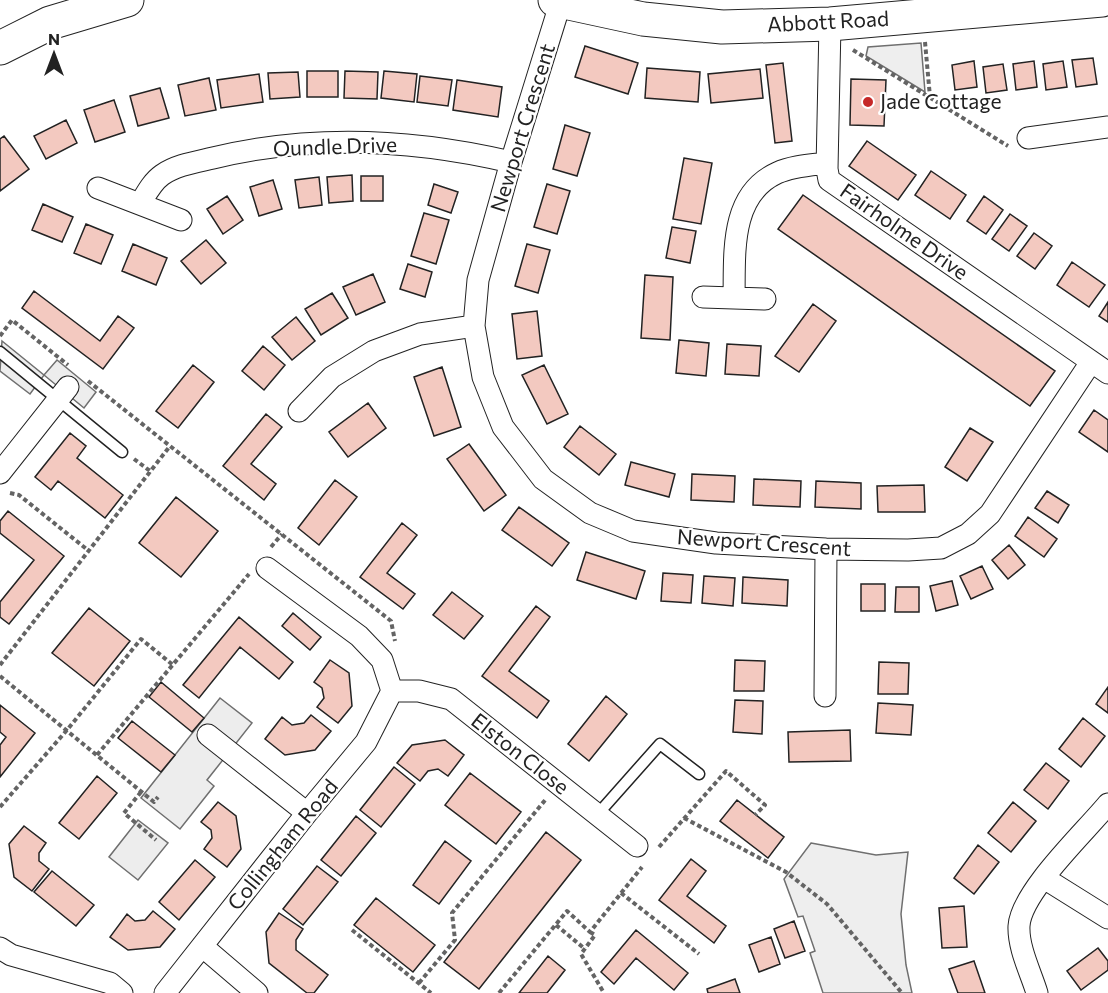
<svg xmlns="http://www.w3.org/2000/svg" width="1108" height="993" font-family="Commissioner,sans-serif">
  <style>
    .green { fill: #eee; stroke: #6f6f6f; stroke-width: 1.5 }
    .parking { fill: #ededed; stroke: #6f6f6f; stroke-width: 1.5 }
    .building { fill: #f3c9c0; stroke: #222; stroke-width: 1.5 }
    .lines { fill: none; stroke-linecap: round; stroke-linejoin: round }
    .service-casing { stroke: #222; stroke-width: 13 }
    .minor-casing { stroke: #222; stroke-width: 23 }
    .primary-casing { stroke: #222; stroke-width: 35 }
    .path { stroke: #646464; stroke-width: 4; stroke-dasharray: 4.5 3; stroke-linecap: butt }
    .service { stroke: #fff; stroke-width: 10 }
    .minor { stroke: #fff; stroke-width: 21 }
    .primary { stroke: #fff; stroke-width: 33 }
    .poi-dot { fill: #c62828; stroke: #fff; stroke-width: 2 }
    .labels { text-anchor: middle; stroke-width: 4.5; stroke-linejoin: round; paint-order: stroke }
    .street-label { font-size: 21px; fill: #222; stroke: #fff }
    .poi-label { font-size: 21px; fill: #222; stroke: #fff; text-anchor: start }
  </style>
  <rect width="100%" height="100%" fill="#fff"/>
  <path class="green" d="M921,43L925,92L866,56L868,47Z
    M811,843L876,855L908,852L901,914L906,965L912,993H823L810,953L815,951L803,916L798,917L784,879Z"/>
  <path class="parking" d="M2,341L44,375L57,360L96,392L84,408L44,375L30,394L0,371Z
    M220,698L252,723L207,780L214,786L180,829L141,798Z
    M138,820L168,843L138,880L109,857Z"/>
  <path class="building" d="M585,46L638,63L628,94L575,77Z
    M1093,58L1097,84L1076,87L1072,60Z
    M974,61L977,87L955,90L952,65Z
    M1034,61L1037,87L1016,90L1013,64Z
    M1063,61L1067,87L1046,90L1043,64Z
    M783,63L792,141L775,143L766,65Z
    M1003,64L1007,90L986,93L983,67Z
    M647,68L700,72L698,102L645,98Z
    M760,69L763,98L711,103L708,74Z
    M307,71H338V97H307Z
    M345,71L378,72L377,99L344,98Z
    M384,71L417,74L414,102L381,98Z
    M298,72L300,97L270,99L268,73Z
    M259,74L263,102L221,108L217,80Z
    M420,76L452,80L448,106L417,102Z
    M209,78L216,110L185,116L178,85Z
    M851,79L886,80L884,126L850,125Z
    M457,80L502,87L498,117L453,110Z
    M160,88L169,118L138,126L130,96Z
    M114,100L125,132L95,142L84,110Z
    M66,120L77,143L46,159L34,136Z
    M565,125L590,133L577,176L553,169Z
    M4,136L29,169L0,191V139Z
    M867,141L916,175L898,200L849,166Z
    M684,158L712,163L701,224L673,219Z
    M931,171L966,195L950,219L915,195Z
    M352,175L353,201L329,203L327,177Z
    M361,176H383V201H361Z
    M319,177L322,205L299,208L295,180Z
    M273,180L282,209L259,216L250,187Z
    M434,184L458,192L451,213L428,205Z
    M547,184L570,191L557,234L534,227Z
    M803,195L1055,371L1030,406L778,229Z
    M227,196L243,220L223,234L207,209Z
    M984,196L1003,210L986,234L967,221Z
    M43,204L73,217L62,242L32,230Z
    M424,213L449,220L436,264L411,256Z
    M1010,214L1027,226L1009,251L992,239Z
    M86,224L113,235L101,264L74,253Z
    M672,227L696,231L690,263L666,258Z
    M1034,233L1052,246L1035,269L1017,256Z
    M206,240L226,263L201,284L181,261Z
    M133,244L167,258L156,285L122,271Z
    M527,244L550,250L538,293L515,286Z
    M1072,262L1105,285L1089,307L1057,285Z
    M408,264L432,272L425,297L400,289Z
    M373,274L385,302L356,315L343,287Z
    M645,275L673,277L670,340L641,338Z
    M34,291L100,341L118,316L134,328L103,369L22,308Z
    M332,293L348,318L321,335L305,309Z
    M1108,302V322L1099,316Z
    M813,304L836,321L799,372L775,356Z
    M537,311L542,356L517,359L512,314Z
    M296,317L315,341L292,360L272,337Z
    M679,340L709,343L706,376L676,373Z
    M727,344L761,346L759,376L725,374Z
    M263,346L285,365L264,390L242,371Z
    M193,365L214,382L178,428L156,411Z
    M544,365L568,414L547,424L522,375Z
    M442,367L461,427L434,436L414,377Z
    M368,403L386,428L348,457L329,432Z
    M1094,410L1108,420V452L1079,432Z
    M266,414L282,427L251,464L276,484L264,500L223,466Z
    M580,426L616,454L599,475L564,447Z
    M970,428L993,442L967,481L945,467Z
    M70,433L86,446L77,458L123,495L105,518L58,481L51,490L35,477Z
    M469,444L506,495L484,511L447,459Z
    M631,462L675,474L669,497L625,485Z
    M692,474L735,476L734,502L691,500Z
    M754,479L801,481L800,507L753,505Z
    M335,480L357,497L319,545L298,528Z
    M816,481L861,483V509L815,507Z
    M924,485L925,512H878L877,486Z
    M1047,491L1069,505L1058,523L1035,508Z
    M176,497L218,531L181,577L139,543Z
    M519,507L569,543L552,566L502,530Z
    M8,511L64,556L9,624L0,617V602L34,560L0,533V521Z
    M1028,517L1057,539L1044,557L1015,536Z
    M402,523L417,535L387,573L415,594L403,609L360,577Z
    M1009,545L1025,565L1008,579L992,560Z
    M586,552L645,571L636,599L577,580Z
    M982,566L993,589L971,599L960,576Z
    M663,573L693,575L691,603L661,601Z
    M704,576L735,578L733,606L702,603Z
    M743,577L788,580L787,606L742,603Z
    M952,581L958,605L936,611L930,586Z
    M861,584H885V611H861Z
    M896,587H919V612H895Z
    M452,592L483,616L464,639L433,615Z
    M536,606L550,617L509,671L549,701L537,718L482,676Z
    M89,608L130,641L94,686L52,653Z
    M293,613L321,637L310,650L282,626Z
    M239,617L293,662L279,679L240,647L199,698L183,685Z
    M330,660L349,673L352,706L338,723L317,707L324,698L322,688L314,682Z
    M735,660L765,661L764,691H734Z
    M879,662L909,663L908,694H878Z
    M161,682L204,718L192,732L149,697Z
    M1108,687V713L1096,704Z
    M606,696L627,714L589,761L568,744Z
    M735,700L763,701L762,734L733,732Z
    M878,703L913,705L911,735L876,733Z
    M0,705L35,733L0,777V745L6,737L0,732Z
    M311,715L331,731L315,750L285,755L265,739L282,717L292,725L304,723Z
    M1083,718L1105,736L1081,767L1059,749Z
    M132,721L175,755L161,772L118,738Z
    M850,730L851,761L789,762L788,732Z
    M445,740L464,755L448,776L438,769L428,771L420,781L397,763L412,745Z
    M1046,763L1069,781L1048,809L1024,790Z
    M394,767L415,784L381,827L360,810Z
    M470,773L521,812L496,844L445,805Z
    M97,776L117,793L79,839L59,823Z
    M737,800L784,837L768,858L720,821Z
    M218,802L236,816L241,849L227,867L204,849L212,838L211,830L201,822Z
    M1013,802L1036,821L1011,852L988,833Z
    M356,816L376,833L341,876L321,860Z
    M24,826L46,843L39,853V861L49,869L32,891L14,877L9,844Z
    M546,832L581,860L479,989L444,962Z
    M445,841L471,861L439,904L413,885Z
    M978,845L999,862L974,894L954,878Z
    M691,859L706,871L687,896L726,926L714,943L659,900Z
    M195,860L215,877L179,920L159,902Z
    M317,866L338,882L303,925L283,909Z
    M52,871L94,905L76,926L34,892Z
    M376,898L435,945L413,972L354,925Z
    M964,906L967,947L942,948L939,908Z
    M153,911L175,929L160,947L128,950L110,937L127,914L135,921L145,920Z
    M279,913L303,929L296,940V950L328,975L314,993H307L269,963L266,932Z
    M794,921L805,951L785,958L774,929Z
    M636,930L688,973L674,990L636,958L614,984L601,972Z
    M771,937L780,964L759,972L749,945Z
    M1098,948L1108,961V970L1081,990L1067,971Z
    M548,956L565,970L547,993H519Z
    M974,961L985,993H958L949,969Z
    M735,979L740,993H708L707,989Z"/>
  <g class="lines">
    <defs>
      <path id="service" d="M0,352L122,452
        M597,815L660,744L699,774"/>
      <path id="minor" d="M561,1L511,162L478,280L474,326L483,377L503,427L543,479L590,513L633,531L716,543L826,549L908,550L941,548L968,534L990,514L1091,362
        M830,24L827,169L829,180L1108,373
        M1028,138L1108,127
        M98,188L181,220
        M140,204C146,194 152,182 162,175C176,165 196,162 213,158C312,134 413,139 511,162
        M703,297L765,299
        M734,298C735,255 729,195 777,173C792,166 811,165 827,163
        M299,411L332,377L374,351L420,334L474,326
        M0,473L68,387
        M267,568L359,636L382,660L392,691
        M392,691H419L451,699L637,846
        M825,696L826,549
        M208,735L307,813
        M1044,878L1108,918
        M202,946L257,993
        M0,948L11,955L110,983L122,993
        M165,993L307,813L366,742L392,691
        M1037,993C1031,973 1018,948 1019,926C1021,892 1085,832 1108,804"/>
      <path id="primary" d="M555,0L643,19L722,27L830,24L1102,0
        M0,48L50,23L127,0"/>
    </defs>
    <use href="#service" class="service-casing"/>
    <use href="#minor" class="minor-casing"/>
    <use href="#primary" class="primary-casing"/>
    <path class="path" d="M925,42L930,97
      M853,50L1008,146
      M0,336L12,320L68,365
      M88,381L391,621L395,641
      M134,459L150,471
      M10,493L19,495L89,551
      M271,547L282,534
      M0,665L170,446
      M0,676L154,802L158,797
      M97,755L249,574
      M141,792L124,813L156,840
      M0,807L67,730L141,639L173,665
      M684,818L786,872L827,904L902,993
      M659,847L726,771L765,805L755,815
      M621,893L699,954
      M556,925L585,949
      M352,930L431,993
      M590,932L595,935L581,954L604,993
      M419,983L455,940L452,913L546,799
      M499,993L567,911L590,932L642,867"/>
    <use href="#service" class="service"/>
    <use href="#minor" class="minor"/>
    <use href="#primary" class="primary"/>
  </g>
  <circle class="poi-dot" cx="868" cy="102" r="6"/>
  <g class="labels">
    <g class="street-label">
      <text transform="translate(828 22) rotate(-3)" y="7">Abbott Road</text>
      <text transform="translate(523 128) rotate(-73)" y="7">Newport Crescent</text>
      <text transform="translate(335 147) rotate(-2)" y="7">Oundle Drive</text>
      <text transform="translate(904 232) rotate(35)" y="7">Fairholme Drive</text>
      <text transform="translate(764 543) rotate(4)" y="7">Newport Crescent</text>
      <text transform="translate(520 754) rotate(38)" y="7">Elston Close</text>
      <text transform="translate(283 845) rotate(-51)" y="7">Collingham Road</text>
    </g>
    <g class="poi-label">
      <text x="880" y="109">Jade Cottage</text>
    </g>
  </g>
  <g transform="translate(54 54)" stroke="#ffffff" stroke-width="4.5" paint-order="stroke">
  <path d="M0-4.5L10 22L0 15L-10 22Z" fill="#222222"/>
  <text y="-9" font-size="16" font-weight="bold" text-anchor="middle" fill="#222222">N</text>
  </g>
</svg>
